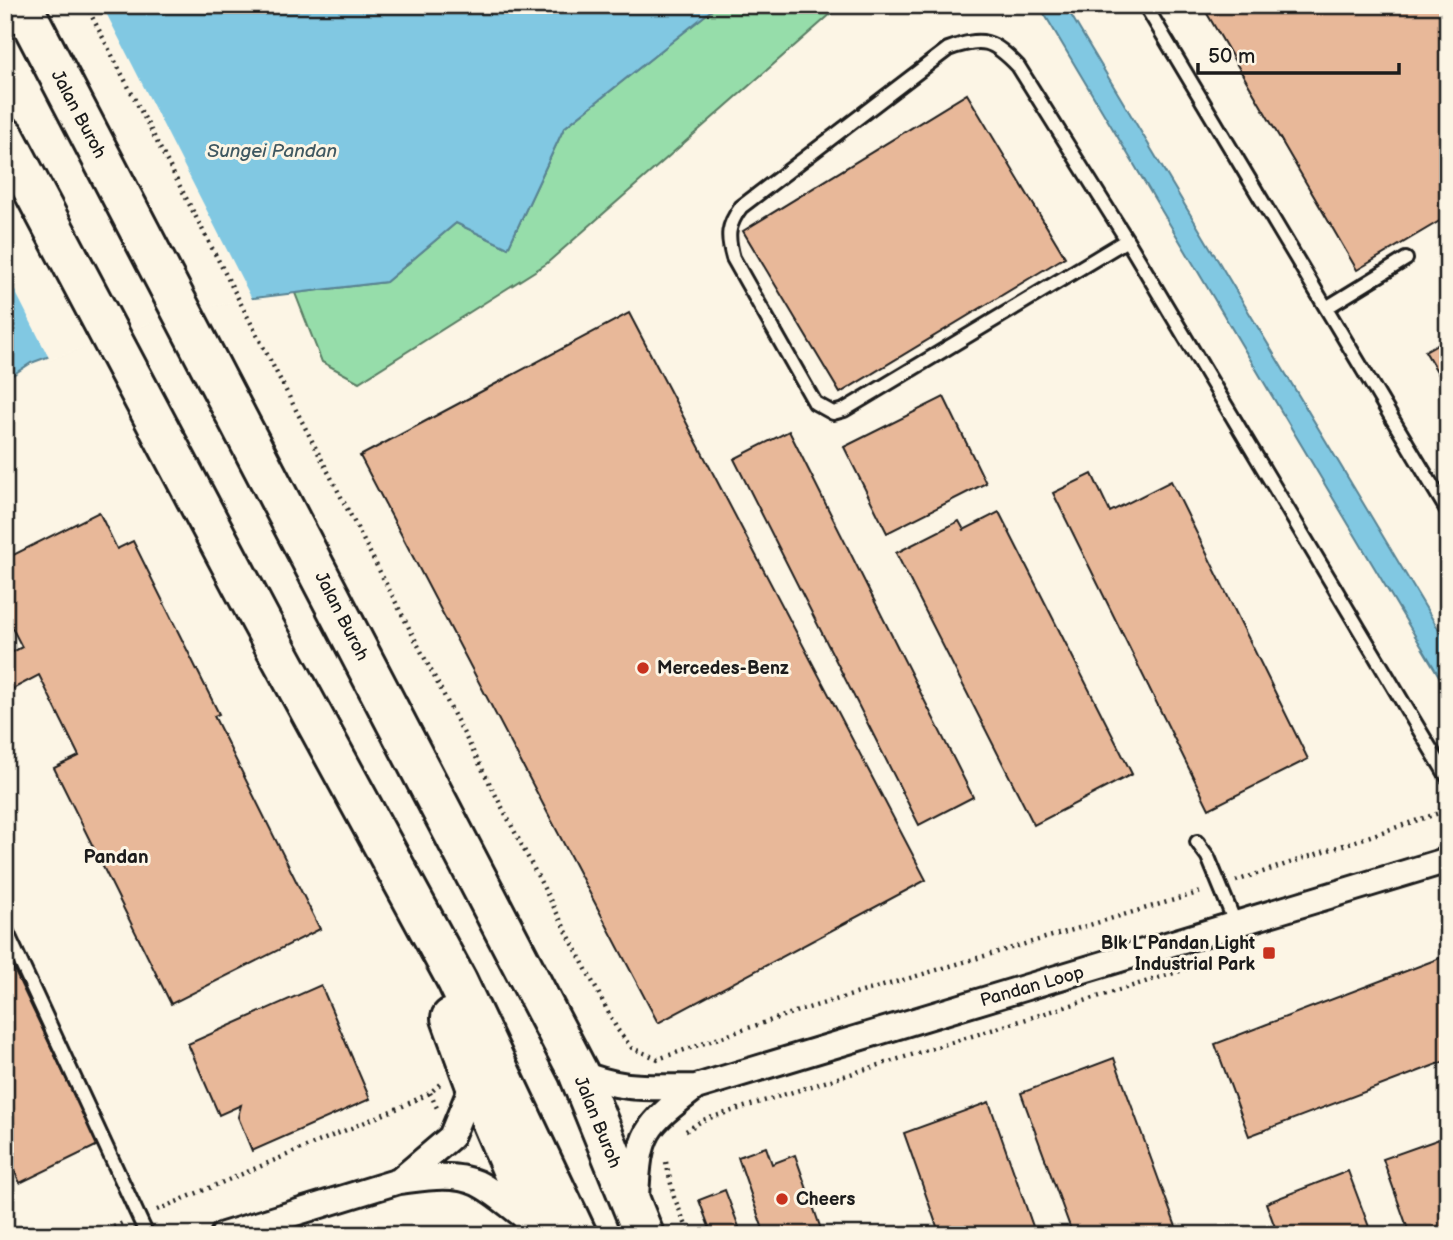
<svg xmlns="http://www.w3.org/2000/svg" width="1453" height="1240" font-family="'Balsamiq Sans',sans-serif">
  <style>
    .green { fill: #96ddaa; stroke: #597c63; stroke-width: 2 }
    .water { fill: #81c8e2; stroke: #598393; stroke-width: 2 }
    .pier { fill: #fcf5e5 }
    .building { fill: #e8b899; stroke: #1c1c1c; stroke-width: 2 }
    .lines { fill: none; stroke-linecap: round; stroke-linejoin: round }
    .service-casing { stroke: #1c1c1c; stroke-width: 18 }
    .minor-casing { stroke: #1c1c1c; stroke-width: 30 }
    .trunk-casing { stroke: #1c1c1c; stroke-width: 44 }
    .path { stroke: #1c1c1c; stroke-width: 4.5; stroke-dasharray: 2 5; stroke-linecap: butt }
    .service { stroke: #fcf5e5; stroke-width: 12 }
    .minor { stroke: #fcf5e5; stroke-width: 24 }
    .trunk { stroke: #fcf5e5; stroke-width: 38 }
    .poi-dot { fill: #c8321e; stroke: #fcf5e5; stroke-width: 2.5 }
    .labels { text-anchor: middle; stroke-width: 6; stroke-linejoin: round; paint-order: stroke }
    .street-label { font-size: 18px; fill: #1c1c1c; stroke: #fcf5e5 }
    .poi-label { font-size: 18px; font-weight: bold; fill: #1c1c1c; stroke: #fcf5e5; text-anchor: start }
    .water-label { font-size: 19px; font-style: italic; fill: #3f5861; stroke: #fcf5e5 }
    .neighbourhood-label { font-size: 19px; font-weight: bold; fill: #1c1c1c; stroke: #fcf5e5 }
  </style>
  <rect width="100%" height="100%" fill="#fcf5e5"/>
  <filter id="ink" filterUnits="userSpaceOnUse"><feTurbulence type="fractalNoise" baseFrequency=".0143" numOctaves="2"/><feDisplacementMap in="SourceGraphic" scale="14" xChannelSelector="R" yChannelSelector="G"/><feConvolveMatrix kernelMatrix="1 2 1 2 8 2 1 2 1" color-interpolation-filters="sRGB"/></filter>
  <g filter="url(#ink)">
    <path class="green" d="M718,5H841L546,264L359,382L322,362L295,293L386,282L456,223L508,248L564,128Z"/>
    <path class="water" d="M5,5H718L564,128L508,248L456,223L386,282L187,306L31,363L5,380Z
      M1039,5H1065L1448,645V691Z"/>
    <path class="pier" d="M5,5H102L253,301L188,309L50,360L5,271Z"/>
    <path class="building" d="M1202,5H1448V216L1357,270Z
      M967,94L1065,257L840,393L743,231Z
      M629,313L926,880L658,1023L360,456Z
      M1448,338V390L1425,351Z
      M944,397L986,483L887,533L844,447Z
      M789,431L973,797L919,825L734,459Z
      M1092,474L1110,512L1171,481L1308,759L1209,809L1053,493Z
      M99,512L117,549L133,541L219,714L214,716L320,929L171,1004L54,768L79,756L39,675L5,693V656L22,647L5,614V559Z
      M999,512L1132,774L1034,825L896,553L959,521L964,530Z
      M5,951L98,1145L20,1183L5,1152Z
      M1448,955V1060L1249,1136L1215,1044Z
      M321,985L370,1099L252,1151L238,1117L241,1105L219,1115L188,1044Z
      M1114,1058L1179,1235H1073L1021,1093Z
      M989,1102L1036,1235H940L904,1133Z
      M1448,1136V1235H1410L1383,1159Z
      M766,1147L772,1164L795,1155L823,1235H765L738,1157Z
      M1348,1171L1372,1235H1278L1266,1203Z
      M725,1190L742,1235H712L699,1200Z"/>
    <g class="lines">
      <defs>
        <path id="service" d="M1145,5L1448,512
          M1127,240L844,410L833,413L815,403L733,258C727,236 727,226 741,207L948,49C983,36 993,40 1018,66L1127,240L1448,778
          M1326,308L1406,259
          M1197,842L1208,857L1236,925
          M5,928L147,1235"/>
        <path id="minor" d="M578,1072C622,1091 649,1087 696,1087L1448,860
          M399,1181L451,1137L474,1081
          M636,1198C639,1131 644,1127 696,1087
          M223,1235L399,1181C423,1178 453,1172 477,1183C496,1192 514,1210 532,1222"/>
        <path id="trunk" d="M22,5L578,1072L644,1235
          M5,137L261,621L457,981L577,1235
          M451,1018L474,1081L540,1235"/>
      </defs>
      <use href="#service" class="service-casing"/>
      <use href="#minor" class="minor-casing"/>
      <use href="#trunk" class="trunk-casing"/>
      <path class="path" d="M86,5L617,1029L632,1048L658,1059L798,1011L1201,892
        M1236,881L1448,810
        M430,1093L437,1108
        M686,1131L703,1120L1206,963
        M666,1162L674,1197L690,1235
        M157,1210L403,1106L430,1093L442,1082
        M94,1235L123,1223"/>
      <use href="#service" class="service"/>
      <use href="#minor" class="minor"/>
      <use href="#trunk" class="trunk"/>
    </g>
  </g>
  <g class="poi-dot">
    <circle cx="643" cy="668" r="7"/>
    <rect x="1262" y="946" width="14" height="14" rx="3.5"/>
    <circle cx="782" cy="1199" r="7"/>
  </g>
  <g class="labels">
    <g class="street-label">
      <text transform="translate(79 114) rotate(62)" y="6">Jalan Buroh</text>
      <text transform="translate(342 616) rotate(63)" y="6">Jalan Buroh</text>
      <text transform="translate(1032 986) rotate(-16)" y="6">Pandan Loop</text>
      <text transform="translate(598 1122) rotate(68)" y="6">Jalan Buroh</text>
    </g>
    <g class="poi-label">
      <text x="657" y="674">Mercedes-Benz</text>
      <text x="1255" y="949" text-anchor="end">Blk L Pandan Light<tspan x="1255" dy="21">Industrial Park</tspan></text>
      <text x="796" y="1205">Cheers</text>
    </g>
    <g class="water-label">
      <text x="272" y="157">Sungei Pandan</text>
    </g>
    <g class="neighbourhood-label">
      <text x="116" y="863">Pandan</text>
    </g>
  </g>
  <rect width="1453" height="1240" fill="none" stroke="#fcf5e5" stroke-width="28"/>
  <rect x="14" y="14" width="1425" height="1212" fill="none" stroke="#1c1c1c" stroke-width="2.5" filter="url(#ink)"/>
  <path d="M1198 63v10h201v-10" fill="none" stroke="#1c1c1c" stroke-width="3.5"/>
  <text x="1208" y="63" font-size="21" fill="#1c1c1c" stroke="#fcf5e5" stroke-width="5" paint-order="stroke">50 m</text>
</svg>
